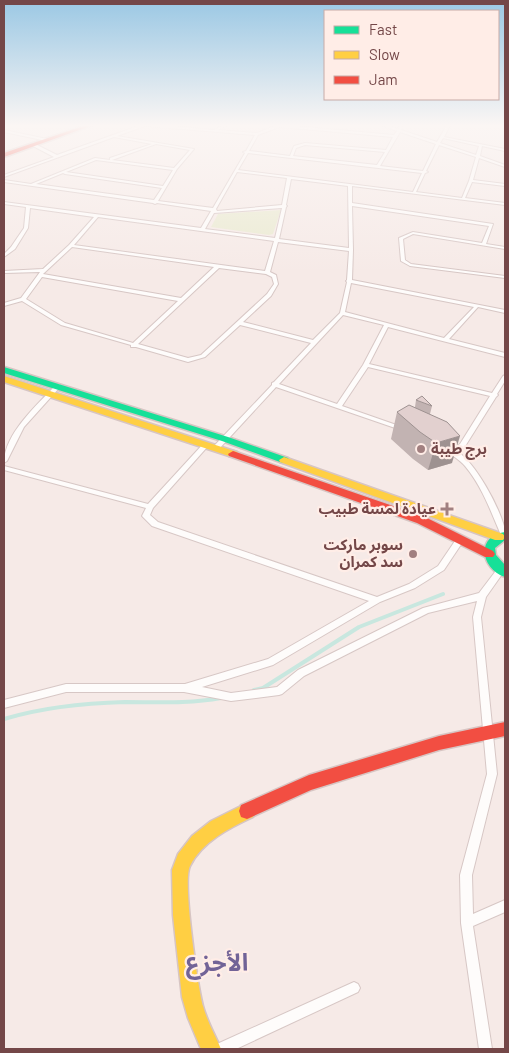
<svg xmlns="http://www.w3.org/2000/svg" width="509" height="1053" font-family="Barlow,'Noto Sans Arabic',sans-serif">
  <style>
    .green { fill: #eaead1 }
    .lines { fill: none; stroke-linecap: round; stroke-linejoin: round }
    .stream { stroke: #c8e7df; stroke-width: 4 }
    .street-casing { stroke: #d7c7c5; stroke-width: 2 }
    .fast-casing { stroke: #d7c5c3; stroke-width: 3 }
    .slow-casing { stroke: #d7c5c3; stroke-width: 3 }
    .jam-casing { stroke: #d7c5c3; stroke-width: 3 }
    .street { fill: #fefcfb; fill-rule: evenodd }
    .fast { fill: #16e098; fill-rule: evenodd }
    .slow { fill: #ffcf43; fill-rule: evenodd }
    .jam { fill: #f24e42; fill-rule: evenodd }
    .wall { fill: #c2b3b2 }
    .shaded-wall { fill: #9e9291 }
    .building { fill: #e2d0cf; stroke: #9e9291 }
    .poi-dot { fill: #a28080; stroke: #ffede7; stroke-width: 2 }
    .labels { text-anchor: middle; stroke-width: 4.5; stroke-linejoin: round; paint-order: stroke }
    .poi-label { font-size: 15px; font-weight: bold; fill: #744748; stroke: #ffede7; text-anchor: end }
    .near-district-label { font-size: 24px; font-weight: bold; fill: #726397; stroke: #ffede7 }
  </style>
  <rect width="100%" height="100%" fill="#f6eae7"/>
  <path class="green" d="M281,210L273,234L269,235L211,227L218,214Z"/>
  <g class="lines">
    <path class="stream" d="M254,690L263,688L359,627L443,594
      M4,719C44,707 84,703 125,702C157,702 189,704 221,698"/>
    <defs>
      <path id="street" d="M141,125H161L214,130L224,125H228L218,130L257,133L277,125H283L394,135L397,131L381,125H386L398,129L400,125H403L401,130L437,142L447,125H450L444,137L505,149V151L482,146L480,156L505,165V167L479,158L473,180L505,184V186L472,182L465,198L505,203V205L352,186V203L493,224L486,244L505,247V249L413,234L403,239L405,260L411,264L505,276V278L410,266L401,261L399,238L413,232L482,243L489,226L352,206L353,250L352,280L505,310V313L478,307L449,339L505,353V357L388,327L369,364L492,393L503,376L505,375V381L497,394L498,395L496,397L464,448L458,452C476,464 498,505 504,526C506,530 505,534 505,538L502,537L501,535C491,512 482,486 465,466C459,459 451,455 445,449L448,447L453,449L460,444L490,396L368,367L342,406L405,428L406,429L405,430H401L276,387L218,450H216L213,448L214,446L272,385V383L274,382L311,343L240,325L205,357L188,362L136,347H131V345L61,325L22,301L4,306V303L21,298L40,272L4,273V271L43,269L69,245L94,217L30,208L28,228L15,249L4,257V254L11,247L24,228L26,207L4,204V202L201,228L211,211L157,203L155,204L153,203L4,182V180L31,184L95,158L110,160V158L152,144L114,137L4,177V175L54,157L33,146V144H35L57,155ZM145,126L255,135L246,151L243,152L245,153L213,208L158,201L177,169L194,149L117,136ZM279,127H280L393,137L386,150L305,143L294,146L290,156L249,151L258,135ZM400,132L436,144L423,171L380,166ZM443,138L479,146L476,155L440,143ZM156,144L190,150L174,168L112,160ZM305,145L385,152L377,165L293,156L296,148ZM439,145L476,157L469,181L462,198L416,192L425,173L428,172L426,171ZM248,153L422,173L413,192L238,170ZM96,160L173,170L163,186L66,172ZM237,172L287,178L282,205L217,211L216,209ZM63,173L65,174L162,188L154,200L36,184ZM291,179L348,186L349,248L279,239L286,207L287,206L286,205ZM282,208L275,238L205,229L214,213ZM98,217L274,241L265,271L74,245ZM278,242L349,251L347,280L346,281L347,282L340,313L313,340L243,322L271,296L278,284L276,275L270,272ZM72,247L214,267L181,298L43,274ZM219,268L266,274L272,277L274,284L267,294L201,355L188,358L138,344ZM42,277L178,301L133,343L65,323L26,299ZM351,283L474,307L444,338L345,312ZM343,315L384,325L363,365L337,404L279,384Z
        M4,130L47,139L49,140L47,141L4,132Z
        M58,384L60,385V387L24,427L7,461L4,463C4,434 37,405 56,385Z
        M204,443H208L209,445L153,508L150,515L158,522L377,597L409,584L438,566L457,538H463L464,540L444,570L415,588L380,602L273,665L202,687L231,693L277,687L298,670L423,608L479,593L498,568H504L505,570L486,597L481,617L497,774L472,875L473,914L505,900V912L473,926L492,1049H479L461,923L460,875L487,774L473,617L477,601L428,613L304,676L282,694L279,695L231,701L184,692H66L4,708V700L66,684H185L268,659L369,601L152,526L142,516L146,508L4,470V466L148,504Z
        M354,982L358,984L360,988L358,992L236,1049H216L217,1044Z"/>
      <path id="fast" d="M4,367L228,437L288,458L289,460L284,463L280,462L222,441L4,373Z
        M505,532V540L495,548L496,555L505,565V577C481,569 475,536 505,532Z"/>
      <path id="slow" d="M4,376L237,452L238,454L237,456H229L4,382Z
        M284,457L503,534L505,537L503,540H495L280,462L279,460Z
        M247,803L253,805L255,811L253,817C229,828 202,842 190,866C182,881 198,986 203,1006C207,1021 215,1035 221,1049H201L188,1018L182,997L173,915L172,870L178,854L192,836L211,821Z"/>
      <path id="jam" d="M86,125H93L4,157V153Z
        M233,451L425,517L493,551L495,554L493,557H485L417,523L229,456L228,454Z
        M505,722V736L439,750L311,790L247,819L241,817L239,811L241,805L309,775L439,736Z"/>
    </defs>
    <use href="#street" class="street-casing"/>
    <use href="#fast" class="fast-casing"/>
    <use href="#slow" class="slow-casing"/>
    <use href="#jam" class="jam-casing"/>
    <use href="#street" class="street"/>
    <use href="#fast" class="fast"/>
    <use href="#slow" class="slow"/>
    <use href="#jam" class="jam"/>
  </g>
  <path class="wall" d="M416,400L432,406L430,414L452,463L428,470L413,459L391,439L397,412L415,407Z"/>
  <path class="shaded-wall" d="M460,436L452,463L428,470L436,443Z"/>
  <path class="building" d="M422,396L432,406L416,400Z
    M409,405L447,422L460,436L436,443L420,432L397,412Z"/>
  <linearGradient id="sky" x2="0" y2="1"><stop stop-color="#9bc8e4"/><stop offset="0.46" stop-color="#fbf6f4"/><stop offset="1" stop-color="#fbf6f4" stop-opacity="0"/></linearGradient>
  <rect width="509" height="273" fill="url(#sky)"/>
  <g class="poi-dot">
    <circle cx="421" cy="449" r="5"/>
    <path d="M444.5 501.5h5v5h5v5h-5v5h-5v-5h-5v-5h5z"/>
    <circle cx="413" cy="554" r="5"/>
  </g>
  <g class="labels">
    <g class="poi-label">
      <text x="431" y="454" text-anchor="start">برج طيبة</text>
      <text x="436" y="514">عيادة لمسة طبيب</text>
      <text x="403" y="550">سوبر ماركت<tspan x="403" dy="17">سد كمران</tspan></text>
    </g>
    <g class="near-district-label">
      <text x="217" y="971">الأجزع</text>
    </g>
  </g>
  <rect width="509" height="1053" fill="none" stroke="#744748" stroke-width="10"/>
  <rect x="324" y="10" width="175" height="90" fill="#ffede7" stroke="#c7aba7"/>
  <rect x="334" y="26" width="25" height="8" fill="#16e098" stroke="#c7aba7"/>
  <text x="369" y="35" font-size="15" fill="#744748">Fast</text>
  <rect x="334" y="51" width="25" height="8" fill="#ffcf43" stroke="#c7aba7"/>
  <text x="369" y="60" font-size="15" fill="#744748">Slow</text>
  <rect x="334" y="76" width="25" height="8" fill="#f24e42" stroke="#c7aba7"/>
  <text x="369" y="85" font-size="15" fill="#744748">Jam</text>
</svg>
